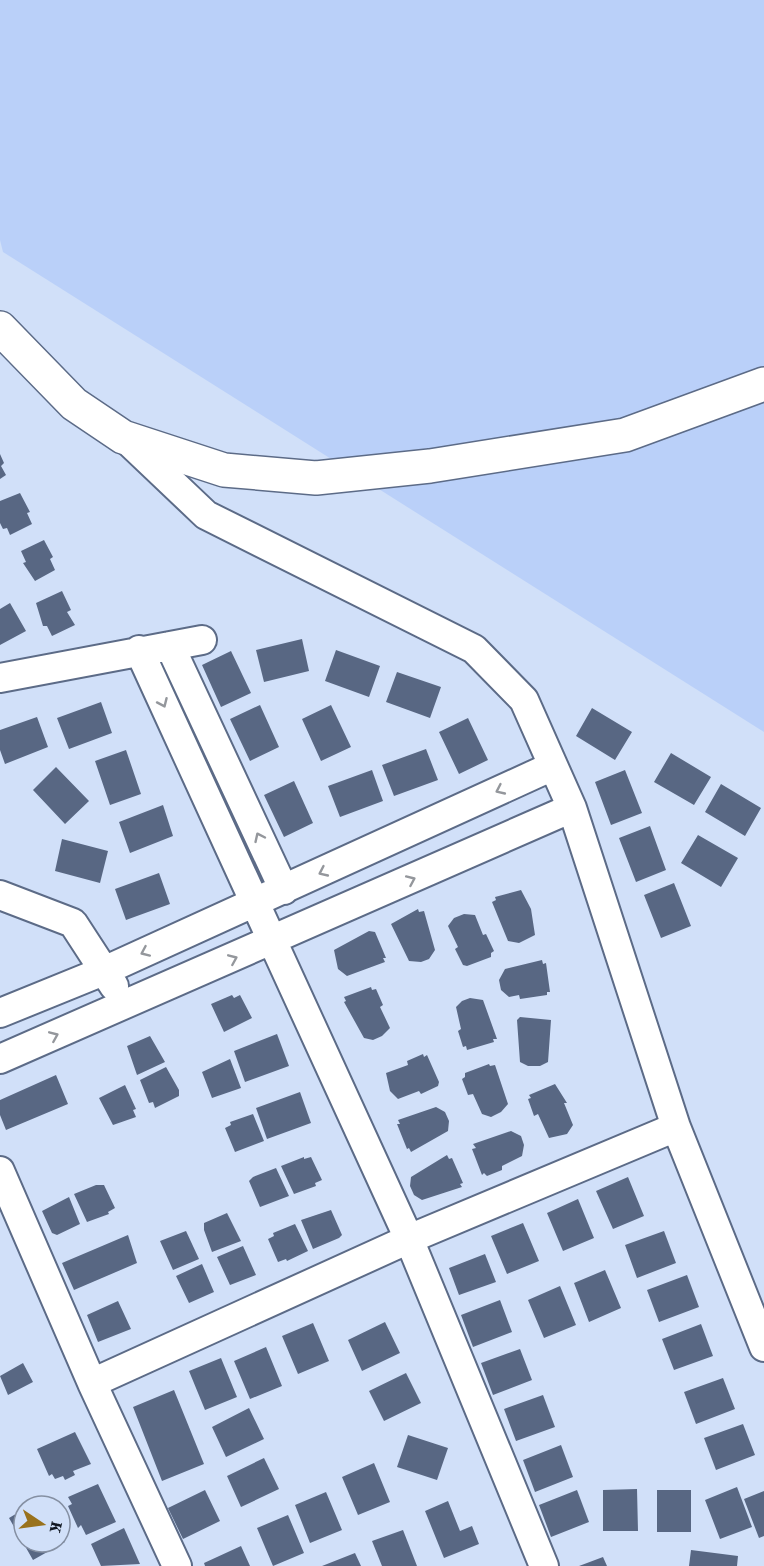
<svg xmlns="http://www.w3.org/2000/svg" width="764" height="1566" font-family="'Source Serif 4',serif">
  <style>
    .green { fill: #bad0f9 }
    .building { fill: #586783 }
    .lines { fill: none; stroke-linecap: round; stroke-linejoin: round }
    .minor-casing { stroke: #5c6b87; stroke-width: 32 }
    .tertiary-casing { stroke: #5c6b87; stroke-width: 36 }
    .minor { stroke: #fff; stroke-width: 28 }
    .tertiary { stroke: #fff; stroke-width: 33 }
    .oneway { stroke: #94979c }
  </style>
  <rect width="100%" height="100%" fill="#d1e0f9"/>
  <path class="green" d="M0,0H764V732L3,252L0,240Z"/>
  <path class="building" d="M0,454L4,463L1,466L6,475L0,479Z
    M20,493L30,512L27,513L32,524L10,535L7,528L3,529L0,523V501Z
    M44,540L53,557L50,559L55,570L35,581L23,563L26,562L21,551Z
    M62,591L71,610L67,612L75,625L52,636L47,626H43L36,603Z
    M10,603L26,631L0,645V609Z
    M302,639L309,671L264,682L256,650Z
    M336,650L380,666L369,697L325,681Z
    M231,651L251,693L221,707L202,665Z
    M397,672L441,687L430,718L386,702Z
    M101,702L112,733L69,749L57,718Z
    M260,705L279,747L250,761L230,719Z
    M331,705L351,747L321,761L302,719Z
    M592,708L632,732L615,760L576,736Z
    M37,717L48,747L5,764L0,750V730Z
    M468,718L488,760L459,774L439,732Z
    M426,749L438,780L394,796L382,765Z
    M126,750L141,794L110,805L95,761Z
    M671,753L711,777L694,805L654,782Z
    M56,767L89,801L65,824L33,790Z
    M372,770L383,801L340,817L328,786Z
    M625,770L642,813L611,825L595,782Z
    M294,781L313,823L284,837L264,795Z
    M721,784L761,808L745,836L705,812Z
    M163,805L173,836L130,853L119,822Z
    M650,826L666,870L636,882L619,838Z
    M698,835L738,858L721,887L681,863Z
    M62,839L108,851L100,883L55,871Z
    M159,873L170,904L126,920L115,889Z
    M674,883L691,926L661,938L644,895Z
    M521,890L531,909L535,935L519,943L508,941L492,902L496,900L495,897Z
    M418,909L419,912L424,911L435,950L429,959L421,962L409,961L391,924Z
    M464,914L475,915L483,935L486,934L494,951L491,953V957L467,966L463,965L455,949L458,947L448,926L454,918Z
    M369,931L375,932L386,958H383L385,962L347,976L338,969L334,950Z
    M542,960L543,964L546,963L550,992H547V995L520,999L519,995L509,997L501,990L499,980L505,969Z
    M371,987L372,990L376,989L383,1005L380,1007L390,1028L382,1036L373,1040L364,1038L344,1002L346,1001L344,997Z
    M232,995L234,998L240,995L252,1018L224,1032L211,1004Z
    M470,998L483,1000L497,1039H493L494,1042L467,1050L466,1046L463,1047L458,1031L461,1029L456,1007L462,1001Z
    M520,1017L551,1020L548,1062L540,1066H528L520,1062L517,1020Z
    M277,1034L289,1066L245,1082L234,1051Z
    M150,1036L165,1062L137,1075L127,1046Z
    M423,1054L424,1057L427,1055L439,1082L438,1086L421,1094L419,1091L398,1099L390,1091L386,1073L408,1065L407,1061Z
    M230,1059L241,1088L212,1098L202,1072Z
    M489,1064L490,1066L495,1065L508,1104L501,1112L491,1117L482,1114L473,1094L468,1095L462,1079L465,1077V1073Z
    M166,1067L179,1090V1096L155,1108L153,1102L149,1103L140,1080Z
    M56,1075L68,1104L6,1130L0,1115V1100Z
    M555,1084L567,1103H564L573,1125L567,1134L549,1138L538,1114L534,1116L528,1099L531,1098L529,1095Z
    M125,1085L136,1109L133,1110L136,1117L113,1125L99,1098Z
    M300,1092L311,1123L267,1139L256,1108Z
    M436,1107L445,1112L449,1121L448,1131L411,1152L409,1148L407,1149L397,1124H400L398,1120Z
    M253,1114L264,1141L235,1152L225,1128L231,1125L230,1122Z
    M511,1131L521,1136L524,1145L522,1156L502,1166V1170L487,1176L484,1173L482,1175L472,1149L476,1148L473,1144Z
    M447,1155L449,1159L452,1158L463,1183L460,1184L462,1187L422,1200L414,1195L410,1186L411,1177Z
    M304,1157V1159L311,1157L322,1180L315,1183L316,1186L294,1194L281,1166Z
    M276,1168L289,1196L260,1207L249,1181L253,1177Z
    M628,1177L644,1216L613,1229L596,1191Z
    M96,1185H104L115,1208L108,1212L109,1214L87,1222L74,1194Z
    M69,1197L80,1224L57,1235L52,1233L42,1211Z
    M578,1199L594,1238L563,1251L547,1213Z
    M331,1210L342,1235L339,1238L313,1249L301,1220Z
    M227,1213L241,1241L212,1252L204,1230V1223Z
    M523,1223L539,1261L507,1274L491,1236Z
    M295,1224L308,1251L287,1261L286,1259L278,1262L268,1239L274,1236L273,1233Z
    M186,1231L199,1259L173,1270L160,1241Z
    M664,1231L676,1263L637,1278L625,1245Z
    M128,1235L137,1263L74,1290L62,1263Z
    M243,1246L256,1275L230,1285L217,1257Z
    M485,1254L496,1282L459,1295L449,1268Z
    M202,1264L214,1292L189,1303L176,1276Z
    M605,1270L621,1308L589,1322L574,1283Z
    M687,1275L699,1307L659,1322L647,1290Z
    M560,1286L576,1325L544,1338L528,1300Z
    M500,1300L512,1332L473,1347L461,1315Z
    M118,1301L131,1329L98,1342L87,1315Z
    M385,1322L400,1353L362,1371L348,1340Z
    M313,1323L329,1361L298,1374L282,1336Z
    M701,1324L713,1356L674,1370L662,1339Z
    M266,1347L282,1386L250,1399L234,1361Z
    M520,1349L532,1380L493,1395L481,1363Z
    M221,1358L237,1397L205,1410L189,1371Z
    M23,1363L33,1382L8,1395L0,1376Z
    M406,1373L421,1403L384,1421L369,1391Z
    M723,1378L735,1409L696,1424L684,1392Z
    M174,1390L204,1464L162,1481L133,1407Z
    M543,1395L555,1427L516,1441L504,1409Z
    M249,1408L264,1439L226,1457L212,1427Z
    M743,1424L755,1455L716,1470L704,1438Z
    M75,1432L91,1464L73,1471L75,1475L65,1480L63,1476L55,1479L52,1474L49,1476L37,1449Z
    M408,1435L448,1448L437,1480L397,1467Z
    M561,1445L573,1477L535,1492L523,1460Z
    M264,1458L279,1489L241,1507L227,1476Z
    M374,1463L390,1502L358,1515L342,1477Z
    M98,1484L116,1522L86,1535L81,1525L78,1528L68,1506L72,1504L68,1497Z
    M737,1487L752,1527L720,1539L705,1500Z
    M637,1489L638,1531H603V1490Z
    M205,1490L220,1521L183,1539L168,1508Z
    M577,1490L589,1522L551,1537L539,1505Z
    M657,1490H691V1532H657Z
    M764,1491V1536L759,1538L744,1499Z
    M326,1492L342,1530L310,1543L295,1505Z
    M448,1501L460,1531L472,1526L479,1544L444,1558L425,1511Z
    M24,1509V1542H60V1535L65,1542L33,1560L9,1518Z
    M288,1515L304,1553L273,1566L257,1528Z
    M124,1528L140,1564L101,1566L91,1544Z
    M403,1530L417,1566H382L372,1541Z
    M241,1546L250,1566H205L204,1563Z
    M691,1550L738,1556L737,1566H689Z
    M355,1553L361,1566H322Z
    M603,1557L607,1566H579Z"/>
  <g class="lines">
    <defs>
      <path id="minor" d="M170,646L284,890
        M139,650L409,1239L544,1566
        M0,678L202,640
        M0,895L73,923L114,986
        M0,1013L106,970L553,766
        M0,1059L572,808
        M676,1127L764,1347
        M0,1171L92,1383L177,1566
        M92,1383L409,1239L676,1127L572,808L524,700L474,649L206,515L125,438"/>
      <path id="tertiary" d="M0,328L74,404L123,437L224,470L316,478L430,466L625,435L764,384"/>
    </defs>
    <use href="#minor" class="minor-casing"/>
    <use href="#tertiary" class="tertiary-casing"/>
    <use href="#minor" class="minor"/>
    <use href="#tertiary" class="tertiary"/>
  </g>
  <defs><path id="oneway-chevron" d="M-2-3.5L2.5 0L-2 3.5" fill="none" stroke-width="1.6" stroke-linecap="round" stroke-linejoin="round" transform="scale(1.5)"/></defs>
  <g class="oneway">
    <use href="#oneway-chevron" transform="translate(163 703) rotate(66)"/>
    <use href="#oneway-chevron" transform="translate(500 790) rotate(155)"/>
    <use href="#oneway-chevron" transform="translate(259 837) rotate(-115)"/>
    <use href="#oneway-chevron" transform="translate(323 872) rotate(155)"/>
    <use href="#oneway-chevron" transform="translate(411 880) rotate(-24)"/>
    <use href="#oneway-chevron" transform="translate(145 952) rotate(156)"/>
    <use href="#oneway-chevron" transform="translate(233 959) rotate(-23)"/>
    <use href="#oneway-chevron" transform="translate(54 1036) rotate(-23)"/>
  </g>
  <g transform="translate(42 1524) rotate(103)"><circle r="28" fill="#d1e0f9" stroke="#8590a3" stroke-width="1.5"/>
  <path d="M0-4.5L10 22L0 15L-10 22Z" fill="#99721d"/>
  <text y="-9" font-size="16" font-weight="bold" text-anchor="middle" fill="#121823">K</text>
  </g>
</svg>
